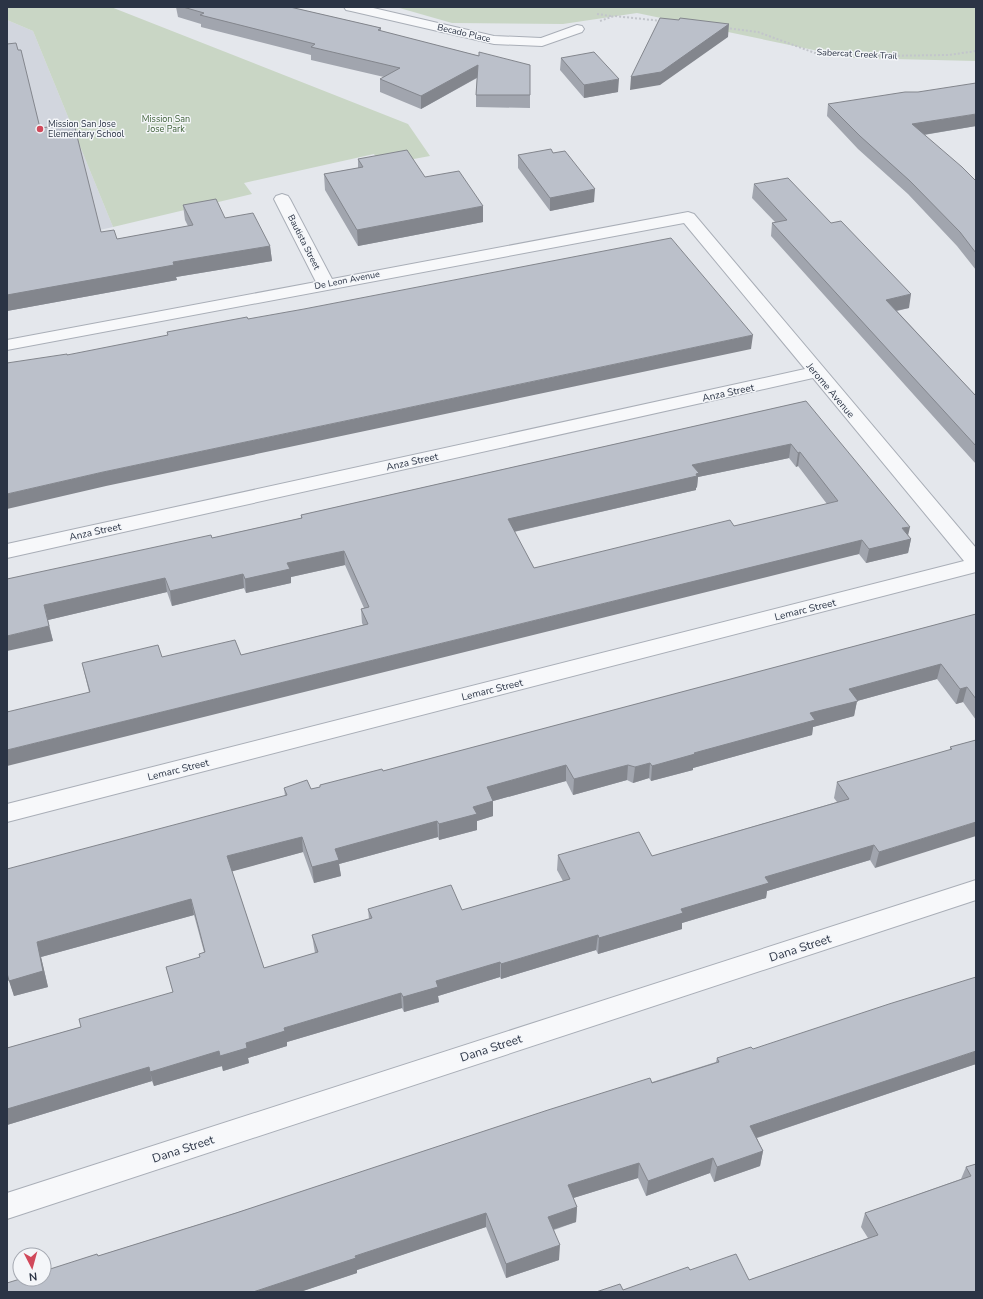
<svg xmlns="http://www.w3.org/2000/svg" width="983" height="1299" font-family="'Nunito Sans',sans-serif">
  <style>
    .built { fill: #d2d6de }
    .green { fill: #c9d6c5 }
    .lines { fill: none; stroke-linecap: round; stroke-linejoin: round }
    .minor-casing { stroke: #a9aeb7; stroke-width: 2 }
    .path { stroke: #c2c5cb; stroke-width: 2; stroke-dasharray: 2 2; stroke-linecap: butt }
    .minor { fill: #f7f8fa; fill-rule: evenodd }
    .wall { fill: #a1a5ae; fill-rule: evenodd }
    .shaded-wall { fill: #83868d }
    .building { fill: #bbc0ca; stroke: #83868d; fill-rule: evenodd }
    .poi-dot { fill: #d1495b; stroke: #f4f6f9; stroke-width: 1.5 }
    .labels { text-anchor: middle; stroke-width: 3; stroke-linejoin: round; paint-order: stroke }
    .far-street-label { font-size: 9px; fill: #2b3445; stroke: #f4f6f9 }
    .far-park-label { font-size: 9px; fill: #3f6138; stroke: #f4f6f9 }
    .far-poi-label { font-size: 9px; fill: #2b3445; stroke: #f4f6f9; text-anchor: start }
    .street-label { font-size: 10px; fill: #2b3445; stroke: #f4f6f9 }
    .near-street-label { font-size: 12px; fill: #2b3445; stroke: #f4f6f9 }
  </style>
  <rect width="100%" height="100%" fill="#e4e7ec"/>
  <path class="built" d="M7,20L33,31L113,227L7,251Z"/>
  <path class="green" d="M7,7H111L408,124L430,156L381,165L374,154L244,183L252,194L113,227L33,31L7,20Z
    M396,7H976V61L852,58L637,13L563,24L452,23Z"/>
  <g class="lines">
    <defs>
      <path id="minor" d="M344,7H369L494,36L541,38L577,25L582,26L584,29L582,32L542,46L494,44L351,11L346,10Z
        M282,194L288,196L290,199L332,279L688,212L694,214L976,548V572L7,822V804L964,561L813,378L7,558V544L805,369L684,223L7,350V340L316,282L274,199L276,196Z
        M976,880V900L7,1219V1193Z"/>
    </defs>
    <use href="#minor" class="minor-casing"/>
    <path class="path" d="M597,14L611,16
      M600,21L614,16L662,21
      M726,28L758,32L815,53L875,56L949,55L976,51"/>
    <use href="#minor" class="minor"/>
  </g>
  <path class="wall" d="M176,7H290L381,28V31L479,56L530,65V108L476,107V95L477,78L421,109L380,92V79L384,77L311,60V55L201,27V24L178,17Z
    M18,50L40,128L101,232L117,239L188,226L185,220L183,205L225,218L270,246L272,261L176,277L177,280L7,311Z
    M561,58L618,92L584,98L560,70Z
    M828,104L976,126L924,135L976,181V270L957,246L908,194L858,149L827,116Z
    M553,153L594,202L550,211L518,168V155Z
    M358,159L425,177L483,222L358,246L325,190L324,174L358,168Z
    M754,184L909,308L897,311L976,396V464L771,236L772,223L775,222L752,198Z
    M806,401L911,539L908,553L866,563L859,554L89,692L82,663L162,657L241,655L363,625L362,623L361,609L364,608L345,565L291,577V583L246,593L244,588L172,606L167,592L48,620L53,641L7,579L212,538L301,518V515ZM789,458L796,467L798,466L827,504L734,526L534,568L514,532L696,490V488L697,487L698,477Z
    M976,614V720L963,702L956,704L937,679L857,701L854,716L813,727L812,735L693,768V770L651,781L649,778L633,783L627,780L573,795L566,781L493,801V816L477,821V830L439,840L438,837L339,864L341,876L314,883L303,852L232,871L264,968L315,953L312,935L369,919L368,909L462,910L563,881L557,870L558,855L652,856L837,802L834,798L837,782L950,750V747L976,740L875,868L870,860L767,891L766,898L682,923V929L598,954L596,950L501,979L500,977L438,996L439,1002L404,1012L402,1008L287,1042V1046L248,1058L249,1063L223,1071L222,1066L154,1086L152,1081L7,1125V1048L81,1027L173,992L166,967L199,958L204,952L194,915L41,957L48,987L14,996L7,973L285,796L284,788L311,789L320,787V785L383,771Z
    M753,1049L976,1064L757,1138L763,1151L760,1166L714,1182L710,1173L646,1196L638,1178L573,1198L577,1207L576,1222L554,1230L559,1260L506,1278L486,1227L357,1270V1273L300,1292H7L98,1256L716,1062L717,1058Z
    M976,1164V1292L623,1290L690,1270L749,1280L868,1238L861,1227L865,1213L961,1179L966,1167Z"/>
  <path class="shaded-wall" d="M729,24L728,37L660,85L630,90L631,77Z
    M478,65V77L421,109V96Z
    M619,79L618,92L584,98V85Z
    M976,114V126L910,137L912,124Z
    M595,189L594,202L550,211V198Z
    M483,206V222L358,246L357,230Z
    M270,246L272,261L176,277L177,280L7,311V295L173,262Z
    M911,294L909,308L884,313L886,300Z
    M753,335L751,349L106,486L7,509V494L103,472Z
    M791,444L789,458L698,477L697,487L696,488V490L508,533V519L692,465Z
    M800,452L798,466L796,467L798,453Z
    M910,527L907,540L911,539L908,553L866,563L869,549L902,528Z
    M862,540L859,554L7,766V750Z
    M344,551L345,565L291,577V583L246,593L245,579L287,563Z
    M243,574L244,588L172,606L170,591Z
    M165,578L167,592L48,620L44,605Z
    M49,626L53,641L7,651V636Z
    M941,664L937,679L857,701L854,716L813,727L812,735L693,768V770L651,781L652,766L694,753L810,713L849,689Z
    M967,687L963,702L956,704L960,689Z
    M650,763L649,778L633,783L635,767Z
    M566,765V781L493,801V816L477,821V830L439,840V824L473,807L487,787Z
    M628,765L627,780L573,795L574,779Z
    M437,821L438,837L339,864L341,876L314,883L312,867L335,849Z
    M976,822V836L875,868L879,852Z
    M302,837L303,852L230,872L227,856Z
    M874,845L870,860L767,891L766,898L682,923V929L598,954L599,938L681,909L765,877Z
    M191,899L194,915L41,957L48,987L14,996L9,981L37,942Z
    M598,935L596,950L501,979V964Z
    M500,962V977L438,996L439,1002L404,1012L403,997L436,981Z
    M401,993L402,1008L287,1042V1046L248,1058L249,1063L223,1071L220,1056L246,1043L284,1028Z
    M219,1051L222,1066L154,1086L150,1072Z
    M976,1051V1064L747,1141L750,1126Z
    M149,1067L152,1081L7,1125V1109Z
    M763,1151L760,1166L714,1182L717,1167Z
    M713,1158L710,1173L646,1196L648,1181Z
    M639,1163L638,1178L567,1200L568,1185Z
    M577,1207L576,1222L548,1231V1217Z
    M486,1213V1227L357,1270V1273L300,1292H253L355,1256Z
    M560,1245L559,1260L506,1278V1264Z"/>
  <path class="building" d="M183,7H290L381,28L378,30L479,56V52L530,65V95H476L478,65L421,96L380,79L400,68L311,47L315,44L200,15L204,13Z
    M660,18L679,20L680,18L729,24L661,72L631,77Z
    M16,43L18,50H21L40,128L74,124L101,232L114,230L117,239L193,225L183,205L216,199L225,218L253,213L270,246L173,262L174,265L7,295V44Z
    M594,52L619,79L584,85L561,58Z
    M976,83V114L912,124L962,167L976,181V253L960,232L910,181L860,136L828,104L905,92H918Z
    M551,149L553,153L565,151L595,189L550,198L518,155Z
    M407,150L425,177L459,171L483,206L357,230L324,174L363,167L358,159Z
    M788,178L831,223L841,221L911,294L886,300L976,396V446L772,223L787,220L754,184Z
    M671,238L753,335L103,472L7,494V363L67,354V355L168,335L167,332L247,317L248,319L304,309Z
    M806,401L910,527L902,528L911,539L869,549L862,540L7,750V712L90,692L82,663L158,645L162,657L235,640L241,655L368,624L361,609L369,607L344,551L287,563L290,569L245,579L243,574L170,591L165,578L44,605L49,626L7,636V579L211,535L212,538L302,518L301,515ZM791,444L798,453L800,452L838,501L734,526L730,520L534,568L508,519L697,476L696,474L699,473L692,465Z
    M976,614V699L967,687L960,689L941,664L849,689L858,701L810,713L815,720L694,753L695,754L652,766L650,763L635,767L628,765L574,779L566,765L487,787L493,801L473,807L477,814L439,824L437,821L335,849L339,860L312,867L302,837L227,856L264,968L318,952L312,935L372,918L368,909L451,885L462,910L570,879L558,855L639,832L652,856L849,799L837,782L952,749L950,747L976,740V822L879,852L874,845L765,877L769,883L681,909L683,913L599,938L598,935L501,964L500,962L436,981L438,987L403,997L401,993L284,1028L285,1031L246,1043L247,1048L220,1056L219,1051L150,1072L149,1067L7,1109V1048L81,1027L79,1019L173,992L166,967L200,957L199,954L205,952L191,899L37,942L43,971L9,981L7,973V869L287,795L284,788L307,780L311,789L320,787V785L382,769L383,771Z
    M976,977V1051L750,1126L763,1151L717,1167L713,1158L648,1181L639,1163L568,1185L577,1207L548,1217L560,1245L506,1264L486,1213L355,1256L356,1258L253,1292H7V1283L20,1279H44V1271L97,1254L98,1256L236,1213L548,1110L650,1078L652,1083L719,1062L717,1058L751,1047L753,1049L889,1004Z
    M976,1164V1292H596L620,1284L623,1290L688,1267L690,1270L736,1254L749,1280L878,1235L865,1213L971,1176L966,1167Z"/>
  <circle class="poi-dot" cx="40" cy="129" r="4"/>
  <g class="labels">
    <g class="far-street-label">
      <text transform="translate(464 33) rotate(13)" y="3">Becado Place</text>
      <text transform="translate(857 54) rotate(3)" y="3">Sabercat Creek Trail</text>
      <text transform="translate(304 242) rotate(63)" y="3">Bautista Street</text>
      <text transform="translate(347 280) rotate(-11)" y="3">De Leon Avenue</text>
    </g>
    <g class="far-park-label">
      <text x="166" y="122">Mission San<tspan x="166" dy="10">Jose Park</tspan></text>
    </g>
    <g class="far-poi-label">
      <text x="48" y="127">Mission San Jose<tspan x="48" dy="10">Elementary School</tspan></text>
    </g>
    <g class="street-label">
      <text transform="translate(831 390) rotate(50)" y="4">Jerome Avenue</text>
      <text transform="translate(728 392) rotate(-12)" y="4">Anza Street</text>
      <text transform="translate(412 461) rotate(-12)" y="4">Anza Street</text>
      <text transform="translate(95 531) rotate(-12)" y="4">Anza Street</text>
      <text transform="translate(805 609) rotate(-14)" y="4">Lemarc Street</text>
      <text transform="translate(492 689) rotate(-14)" y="4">Lemarc Street</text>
      <text transform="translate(178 769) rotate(-14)" y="4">Lemarc Street</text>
    </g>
    <g class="near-street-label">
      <text transform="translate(800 948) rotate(-18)" y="4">Dana Street</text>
      <text transform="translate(491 1048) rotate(-18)" y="4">Dana Street</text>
      <text transform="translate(183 1149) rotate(-18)" y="4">Dana Street</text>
    </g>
  </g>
  <rect width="983" height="1299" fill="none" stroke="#2b3445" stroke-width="16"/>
  <g transform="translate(32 1267) rotate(174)"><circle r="19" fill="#f4f6f9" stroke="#a4a8b1"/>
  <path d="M0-3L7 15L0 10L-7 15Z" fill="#d1495b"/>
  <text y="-6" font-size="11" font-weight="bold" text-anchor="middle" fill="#2b3445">N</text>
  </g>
</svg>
